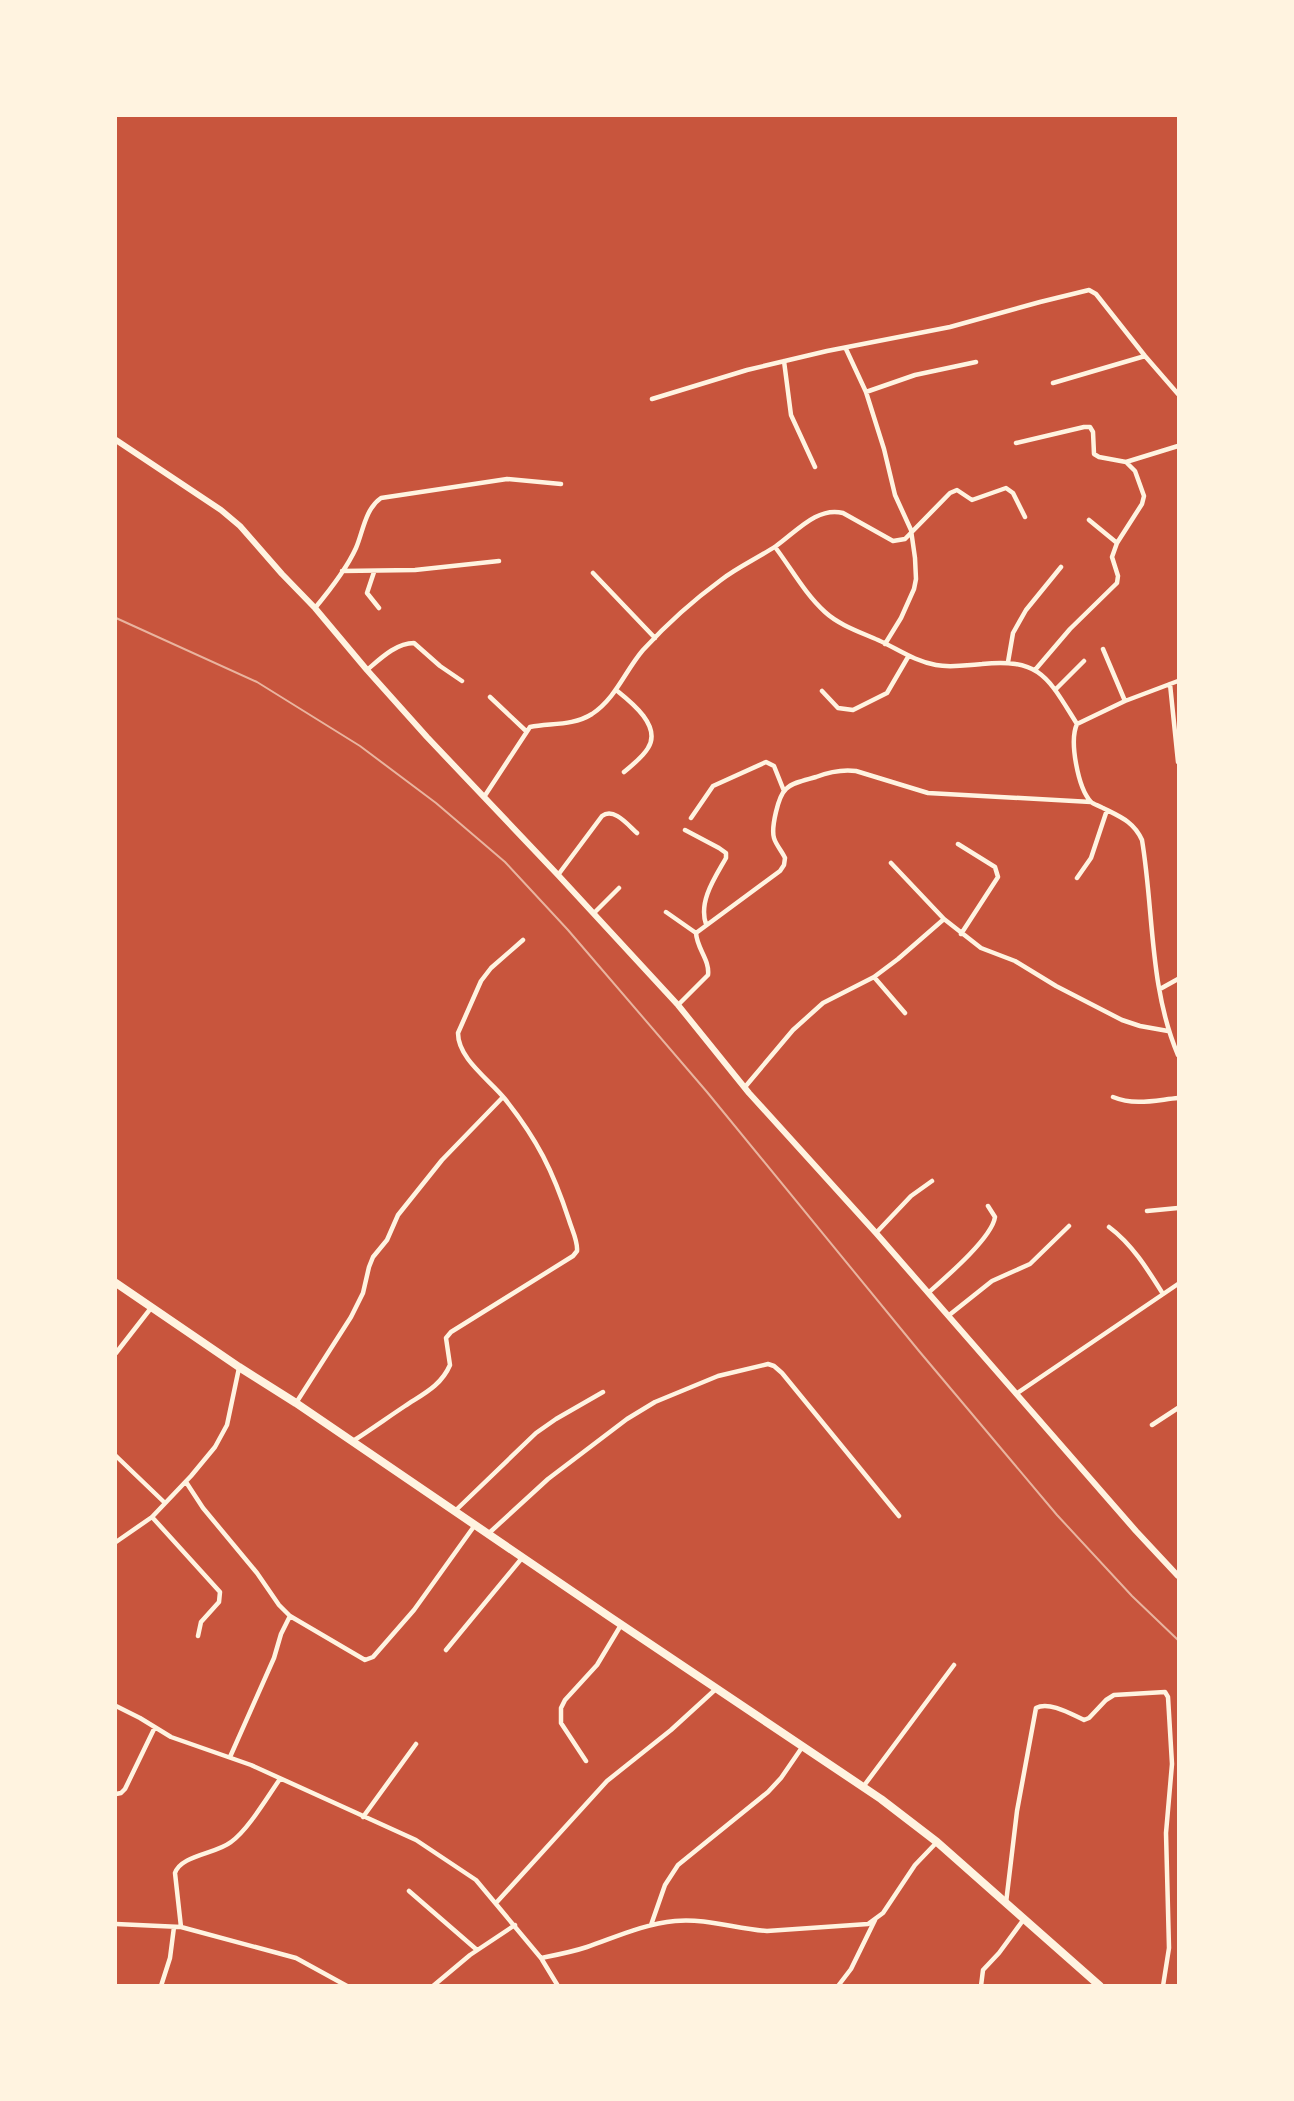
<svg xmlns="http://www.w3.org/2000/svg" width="1294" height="2101" font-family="'Archivo Narrow',sans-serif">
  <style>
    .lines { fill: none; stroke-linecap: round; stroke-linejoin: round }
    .minor { stroke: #fff3e0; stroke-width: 4.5 }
    .secondary { stroke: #fff3e0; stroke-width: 6 }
    .trunk { stroke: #fff3e0; stroke-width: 8 }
    .rail { stroke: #e9b49f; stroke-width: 2 }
  </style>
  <rect width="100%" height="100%" fill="#c8553d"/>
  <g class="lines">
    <path class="minor" d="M846,349L866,392L884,449L895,495L911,530L915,558L916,579L914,589L901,618L885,644
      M784,361L791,415L815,467
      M1053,383L1145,356
      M866,392L915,375L976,362
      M652,399L747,370L827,351L950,327L1040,302L1089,290L1096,294L1145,356L1178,394
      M1016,443L1084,427H1090L1093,432L1094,454L1099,457L1126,462L1135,471L1144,496L1142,504L1117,543L1112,557L1118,576L1117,583L1070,629L1035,670
      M1126,462L1178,446
      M1089,520L1117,543
      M775,547C791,568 805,594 825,612C839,625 860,632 878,640C898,649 914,661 936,665C951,668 967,665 982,664C1041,658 1048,678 1077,724
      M342,571L415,570L499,561
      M374,572L367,593L379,608
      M593,573L655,638
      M315,608C330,590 346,570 356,548C363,532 365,509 381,498L507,479L561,484
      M1103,649L1125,701
      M1008,662L1013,633L1026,610L1061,567
      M367,670C380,659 396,643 414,643L440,666L462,681
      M1178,681L1125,701L1077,724C1069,741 1078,788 1091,802C1093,804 1100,806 1103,808C1121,817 1134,822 1142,840C1154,912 1149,987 1178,1055
      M1170,684L1178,762
      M616,690C631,702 662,726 648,748C643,757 632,765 624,772
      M1055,690L1084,661
      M822,691L838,708L853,710L887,693L908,657
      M490,697L526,731
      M484,797L530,727C551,723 573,726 592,714C616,698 625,671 643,650C665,626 695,599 721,580C738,567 758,558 776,546C795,533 817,506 843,513L893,541L905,539L950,493L957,490L972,500L1006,488L1013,493L1025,517
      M691,818L713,786L766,762L774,766L784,791
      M685,830L719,848L726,853V858C716,876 698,901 706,924
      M958,844L995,867L998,877L961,934
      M891,863L944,919L981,948L1015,961L1056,986L1122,1020L1140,1026L1168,1031
      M558,875L602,816C614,807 628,825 637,833
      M1077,878L1091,858L1107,810
      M666,912L696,933
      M594,913L619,888
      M874,977L905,1013
      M1160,989L1178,979
      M678,1005L708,975C710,960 697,949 696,933L780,871L784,865L785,858C782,851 776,845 774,838C771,828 778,796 786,789C793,782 806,780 816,777C829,772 841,769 856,771L928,793L1091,802
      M745,1087L793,1030L823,1003L874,977L898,959L944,919
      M1113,1097C1135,1106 1156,1100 1178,1098
      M1147,1211L1178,1208
      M1109,1227C1132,1244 1148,1270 1163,1294
      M876,1233L911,1196L932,1181
      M928,1293C945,1278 992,1238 995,1217L988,1206
      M948,1316L992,1281L1030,1264L1069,1226
      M116,1353L151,1308
      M1016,1394L1178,1284
      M296,1403L351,1317L363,1293L369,1267L373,1257L387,1240L398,1215L442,1160L503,1097
      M1152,1425L1178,1408
      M353,1441C370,1430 387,1418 405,1406C423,1394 441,1386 450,1365L446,1338L451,1332L573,1256L577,1251C578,1241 572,1230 569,1220C553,1171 537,1139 505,1099C490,1080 458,1059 458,1033L481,981L491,968L523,940
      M116,1456L165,1503
      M186,1482L203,1508L257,1573L279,1605L290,1616L365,1660L373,1657L414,1610L475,1525
      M455,1511L536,1433L556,1419L603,1392
      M152,1517L220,1592L219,1602L201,1622L198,1636
      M488,1534L548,1479L627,1419L655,1402L718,1376L768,1364L774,1366L782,1373L899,1516
      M116,1542L152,1517L191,1476L215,1447L227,1425L239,1368
      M446,1650L522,1558
      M116,1706L140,1718L171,1737L251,1765L416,1840L476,1880L541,1958L558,1986
      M230,1757L274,1658L281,1634L290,1616
      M586,1761L561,1723V1708L565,1700L597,1665L621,1625
      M863,1787L954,1665
      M116,1794L121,1793L125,1789L155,1727
      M363,1817L416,1744
      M409,1891L477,1950
      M496,1903L607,1781L671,1730L717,1688
      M1006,1903L1017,1811L1036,1708C1049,1701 1071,1714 1084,1720L1089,1718L1106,1700L1114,1695L1165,1692L1168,1697L1172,1764L1166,1833L1169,1948L1163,1986
      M116,1924L181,1927L296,1958L347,1986
      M651,1925L665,1885L678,1865L768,1792L781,1778L803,1746
      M181,1927L175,1873C181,1855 216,1854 231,1842C248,1830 268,1796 280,1779
      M541,1958C556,1955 572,1952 587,1947C616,1937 644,1924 675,1921C706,1918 737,1929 767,1931L868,1924L883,1913L915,1865L937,1842
      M161,1986L170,1958L174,1927
      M433,1986L470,1955L515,1925
      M838,1986L851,1969L875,1920
      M981,1986L983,1970L999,1953L1024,1919"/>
    <path class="secondary" d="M116,440L221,510L240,526L282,574L315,608L367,670L427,737L558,875L678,1005L749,1093L876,1233L1136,1531L1178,1576"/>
    <path class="trunk" d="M116,1283L239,1367L296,1403L610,1617L881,1799L937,1842L1100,1986"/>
    <path class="rail" d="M116,618L257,682L360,746L436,803L505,862L568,930L707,1092L919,1351L1057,1515L1132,1596L1178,1640"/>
  </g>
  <rect width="1294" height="2101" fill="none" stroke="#fff3e0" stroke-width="234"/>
</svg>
